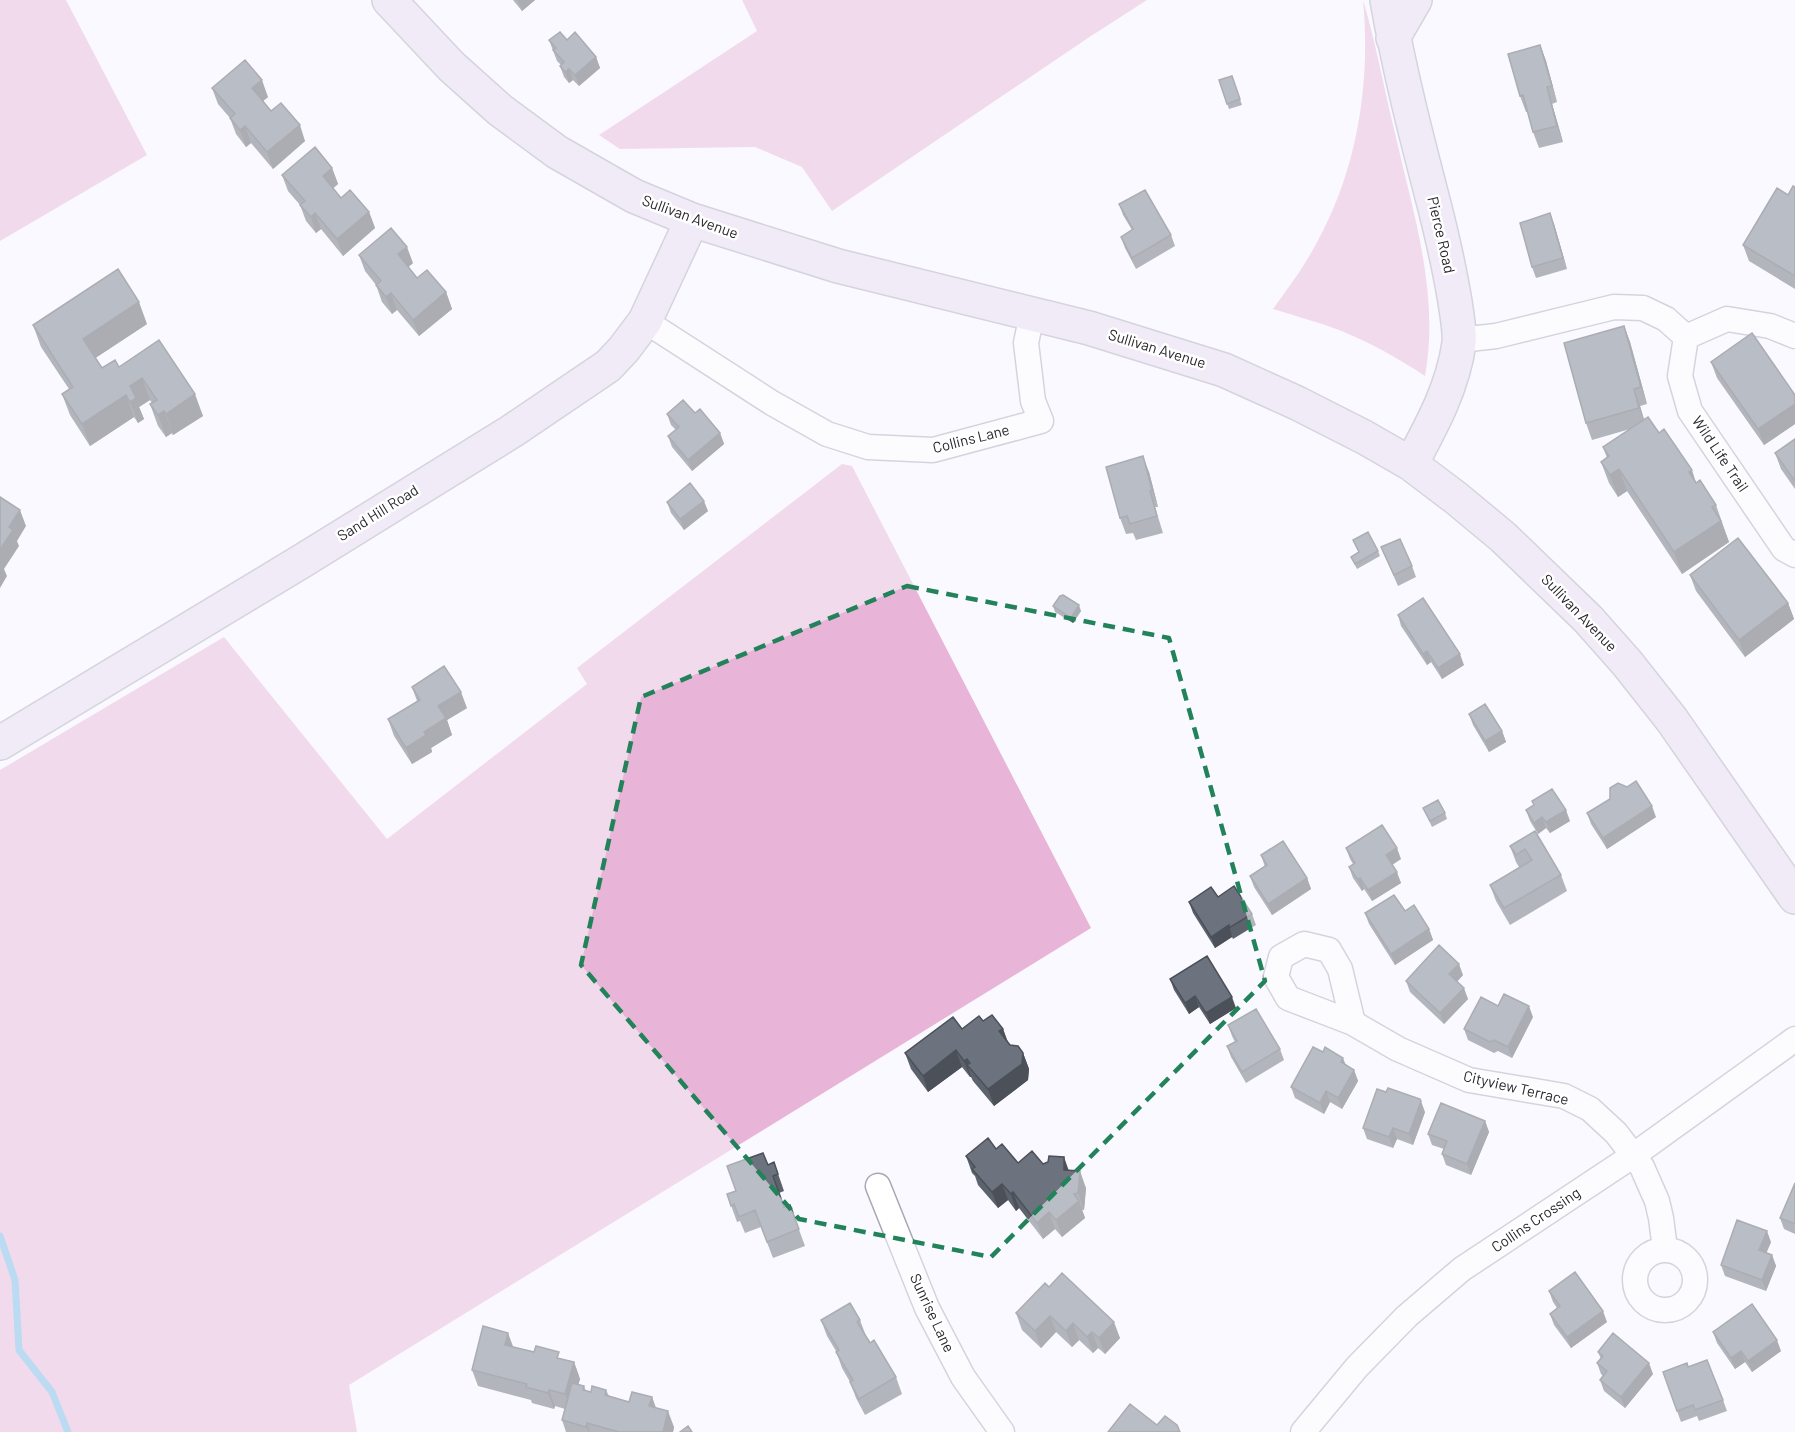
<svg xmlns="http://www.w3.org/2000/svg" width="1795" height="1432" font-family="Barlow,sans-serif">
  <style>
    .green { fill: #e8b4d7 }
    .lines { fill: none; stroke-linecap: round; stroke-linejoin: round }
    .stream { stroke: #6db5e1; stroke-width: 7 }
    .street-casing { stroke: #a8a7b5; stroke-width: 27 }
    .secondary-casing { stroke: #a8a7b5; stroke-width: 36 }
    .street { stroke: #fff; stroke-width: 24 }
    .secondary { stroke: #e6d7ee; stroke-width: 33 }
    .wall { fill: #5d636c }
    .shaded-wall { fill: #4c5058 }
    .building { fill: #6c737e; stroke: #4c5058; stroke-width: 1.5 }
    .marked { fill: none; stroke: #22825a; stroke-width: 4.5; stroke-dasharray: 12 8; stroke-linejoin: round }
    .labels { text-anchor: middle; stroke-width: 5; stroke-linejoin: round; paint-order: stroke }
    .street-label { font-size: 15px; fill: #27272d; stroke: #fff }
  </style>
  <rect width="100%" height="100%" fill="#f9f9ff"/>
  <path class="green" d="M0,0H66L147,155L0,241Z
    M742,0H1147L1088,38L832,211L802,167L755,147L620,149L599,135L757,31Z
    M1363,0C1376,43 1384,89 1395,133C1413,213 1440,294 1425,376C1398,358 1369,342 1339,330C1318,322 1295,316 1273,309C1288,288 1304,267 1316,244C1357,171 1371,83 1363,0Z
    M842,464L852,466L1091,928L349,1385L357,1432H0V770L224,637L387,839L587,684L577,668Z"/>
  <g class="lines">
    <path class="stream" d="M0,1236L15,1280L19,1350L52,1392L68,1432"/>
    <defs>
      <path id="street" d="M645,321L772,403L827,434L868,447L933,450L1041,421L1033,401L1026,343L1032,314
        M1686,337L1680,376L1690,411L1784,549L1795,555
        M1686,337L1727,319L1770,326L1795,336
        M1460,340L1496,336L1614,307L1643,308L1666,319L1686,337
        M1353,1023L1340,969L1329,950L1304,944L1281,957L1276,977L1288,998L1353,1023L1398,1049L1469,1080L1564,1096L1590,1109L1616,1133L1642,1167L1657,1201L1661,1218L1665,1249
        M878,1186L927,1308L963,1377L1002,1432
        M1635 1280a30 30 0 1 1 60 0a30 30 0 1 1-60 0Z
        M1303,1432L1357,1367L1407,1316L1462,1269L1634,1155L1795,1039"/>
      <path id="secondary" d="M389,0L451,66L500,110L557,152L634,196L692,220L838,266L1089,328L1224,370L1297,403L1364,437L1411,464L1456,498L1503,537L1588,619L1627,663L1672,720L1795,897
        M1387,0C1399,70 1417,139 1435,208C1444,244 1452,279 1457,315C1458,324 1460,334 1459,343C1453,387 1432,425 1411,464
        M1393,38L1415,0
        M0,743L302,561L512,431L608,366L624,349L645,321L692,220"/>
    </defs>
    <use href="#street" class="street-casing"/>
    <use href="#secondary" class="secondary-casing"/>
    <use href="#street" class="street"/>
    <use href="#secondary" class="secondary"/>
  </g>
  <path class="wall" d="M513,0H535L522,11Z
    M549,40H567L596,57L600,68L579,86L573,80L569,83L564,77L560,66L561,65L557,61Z
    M1540,45L1546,61L1557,102L1552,104L1563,142L1539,148L1533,132L1528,112H1526L1520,96Z
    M1232,76L1242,105L1229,109L1219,80Z
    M212,88L268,97L263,101L271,111L305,141L273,169L251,143L246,147L236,134L230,118L218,104Z
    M332,168L338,184L333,188L341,198L369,212L375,228L343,256L321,229L316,233L306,221L300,205L288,191L282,175Z
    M1795,187V289L1749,261L1743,245Z
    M1119,204L1171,235L1175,246L1136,269L1125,248L1121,237L1132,230L1123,215Z
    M1554,224L1567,269L1536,278L1532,267Z
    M359,255L413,263L408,267L417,278L446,292L452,309L419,336L397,310L392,314L382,302L376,285L365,271Z
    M147,324L95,358L102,368L119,367L159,340L203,416L173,435L172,433L166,437L158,426L150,404L152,403L150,400L139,407L144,419L138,423L134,417L90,446L70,415L62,394L69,389L41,347L33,325Z
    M1624,326L1630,342L1647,404L1640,406L1644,419L1659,433L1696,483L1716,505L1729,542L1682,574L1627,491L1618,497L1609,483L1601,462L1607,458L1603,447L1630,429L1592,440L1586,423Z
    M1711,362L1795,395V424L1764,445L1717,378Z
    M667,414L720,433L724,444L692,471L672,447L668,436L676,430L671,425Z
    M1795,439V489L1781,469L1775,453Z
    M1149,472L1158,507H1155L1163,533L1136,540L1133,533L1126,534L1120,518Z
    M667,502L708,511L684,530L671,513Z
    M1353,540L1378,551L1380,556L1357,569L1351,557L1359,553Z
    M1381,547L1412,566L1416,577L1398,586Z
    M1690,575L1788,603L1794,619L1745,657L1696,591Z
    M1053,606L1081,611L1073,623L1055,612Z
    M1398,615L1464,665L1442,679L1431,662L1427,665L1401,626Z
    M412,687L467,708L447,720L452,735L431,748L432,752L412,764L394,736L388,719L417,701Z
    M1469,714L1502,731L1506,742L1489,752L1473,725Z
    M1532,801L1570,821L1550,833L1546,828L1538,834L1530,821L1526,810L1534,805Z
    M1423,808L1445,813L1447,819L1432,827Z
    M1587,813L1656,817L1607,849L1591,824Z
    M1535,831L1561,875L1567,891L1510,925L1496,901L1490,885L1519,867L1516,862L1510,846Z
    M1346,848L1401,859L1392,865L1401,883L1372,901L1364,889L1362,891L1353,878L1349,867L1353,864L1350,859Z
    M1261,855L1307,878L1311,889L1272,915L1254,887L1250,876L1265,867Z
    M1218,897L1252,914L1256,925L1233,939L1232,937L1215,948L1193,913L1189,902Z
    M1405,911L1429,929L1433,940L1395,965L1369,924L1365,913Z
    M1463,975L1457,982L1468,999L1444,1024L1410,992L1406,981Z
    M1170,979L1236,1008L1210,1024L1199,1007L1189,1014L1174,990Z
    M1498,1006L1533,1017L1512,1058L1498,1051L1494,1053L1468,1040L1464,1029Z
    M983,1021L1003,1029L1008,1043L1010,1045L1023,1053L1029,1069L1028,1080L994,1106L973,1081L971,1077H970L962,1067L928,1092L911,1069L905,1053L962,1029Z
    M1228,1025L1280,1049L1284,1060L1246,1083L1231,1057L1227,1046L1235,1042L1232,1036Z
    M1346,1066L1354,1070L1358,1081L1342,1109L1330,1102L1324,1114L1295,1098L1291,1087Z
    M1425,1112L1413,1145L1397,1139L1393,1148L1367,1139L1363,1128Z
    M1485,1121L1489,1132L1471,1175L1446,1165L1442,1154L1444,1149L1432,1145L1428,1134Z
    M996,1149L1018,1163L1043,1164L1069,1170L1086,1188L1084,1210H1082L1085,1218L1062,1237L1055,1229L1043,1239L1019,1208L1016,1211L1008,1200L998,1208L978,1185L975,1176L972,1173L966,1156Z
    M774,1162L784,1191L779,1193L784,1207L790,1205L805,1246L773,1258L761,1227L745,1233L740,1221L737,1222L727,1194L736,1191L768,1165Z
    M1795,1183V1234L1784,1229L1780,1218Z
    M1771,1242L1766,1253L1772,1255L1776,1266L1766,1291L1725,1276L1721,1265Z
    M1049,1287L1120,1338L1105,1354L1098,1348L1093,1353L1079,1340L1072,1347L1056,1332L1041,1348L1022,1330L1016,1313Z
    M1549,1291L1607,1322L1571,1348L1554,1325L1550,1314L1557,1308L1553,1302Z
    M821,1320H860L866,1336L896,1377L902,1394L865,1415L856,1398L850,1382L842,1368L836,1351L827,1336Z
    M1713,1332L1781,1351L1752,1372L1745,1362L1735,1369L1717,1343Z
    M513,1347L574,1362L580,1379L578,1385L584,1386L586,1391L591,1392L606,1390L609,1396L629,1402L652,1397L656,1408L674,1427L673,1432H566L562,1420L565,1409L555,1406L554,1409L532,1403L531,1400L478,1386L472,1370Z
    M1598,1352L1653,1374L1625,1408L1604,1391L1600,1380L1603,1376L1601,1374L1597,1363L1601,1359Z
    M1688,1367L1723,1400L1727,1411L1699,1421L1697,1416L1681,1422L1663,1372Z"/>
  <path class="shaded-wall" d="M518,0H535L522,11Z
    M1540,45L1546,61L1557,102L1552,86Z
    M596,57L600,68L579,86L575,75Z
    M569,69L573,80L569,83L565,72Z
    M262,80L268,97L258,105L252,88Z
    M1547,87L1552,104L1563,142L1557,126Z
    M300,125L305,141L273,169L267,152Z
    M245,126L251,143L246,147L240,130Z
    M332,168L338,184L329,192L323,176Z
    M369,212L375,228L343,256L337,239Z
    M315,213L321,229L316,233L311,217Z
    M1550,213L1554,224L1567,269L1563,258Z
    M407,247L413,263L404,271L398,254Z
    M446,292L452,309L419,336L413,320Z
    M391,293L397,310L392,314L386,297Z
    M139,302L147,324L91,361L83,339Z
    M1624,326L1630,342L1647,404L1641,387Z
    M142,378L150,400L139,407L144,419L138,423L130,402V386Z
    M1634,389L1640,406L1645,424L1639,408Z
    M195,394L203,416L173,435L166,414Z
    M126,395L134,417L90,446L82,424Z
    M1795,404V424L1764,445L1758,429Z
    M164,411L172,433L166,437L158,415Z
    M720,433L724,444L692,471L688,460Z
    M1143,456L1149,472L1158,507L1152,490Z
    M1619,469L1627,491L1618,497L1610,475Z
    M1692,470L1699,492L1689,472Z
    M704,501L708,511L684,530L680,519Z
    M20,510L26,526L17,541L19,546L4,569L7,576L0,588V550L9,527Z
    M1721,521L1729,542L1682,574L1674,552Z
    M1788,603L1794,619L1745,657L1739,640Z
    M1079,605L1081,611L1073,623L1071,618Z
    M1427,651L1431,662L1427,665L1423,654Z
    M1460,654L1464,665L1442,679L1438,668Z
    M461,692L467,708L447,720L452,735L431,748L432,752L412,764L406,748L424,732L438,706Z
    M1502,731L1506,742L1489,752L1485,741Z
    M1652,806L1656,817L1607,849L1603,838Z
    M1566,810L1570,821L1550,833L1546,822Z
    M1542,817L1546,828L1538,834L1534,823Z
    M1397,848L1401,859L1390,866L1386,855Z
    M1397,872L1401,883L1372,901L1368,890Z
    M1307,878L1311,889L1272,915L1268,904Z
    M1360,878L1364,889L1362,891L1358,880Z
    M1229,925L1232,937L1215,948L1211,937Z
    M1429,929L1433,940L1395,965L1391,954Z
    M1459,964L1463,975L1453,985L1449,974Z
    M1464,988L1468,999L1444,1024L1440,1013Z
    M1195,996L1199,1007L1189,1014L1185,1003Z
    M1232,997L1236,1008L1210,1024L1206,1013Z
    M1529,1006L1533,1017L1512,1058L1508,1047Z
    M1003,1029L1009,1045L999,1031Z
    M956,1050L962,1067L928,1092L923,1076Z
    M1023,1053L1029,1069L1028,1080L994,1106L988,1089Z
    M1343,1058L1347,1068L1341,1062Z
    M967,1059L970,1069L967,1065L971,1077H970L964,1061Z
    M1354,1070L1358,1081L1342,1109L1338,1098Z
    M1326,1091L1330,1102L1324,1114L1320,1103Z
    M1421,1101L1425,1112L1413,1145L1409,1134Z
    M1485,1121L1489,1132L1471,1175L1467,1164Z
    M1393,1128L1397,1139L1393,1148L1389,1137Z
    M1064,1157L1070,1174L1064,1170Z
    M1080,1171L1086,1188L1084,1210L1078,1193Z
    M1002,1184L1008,1200L998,1208L992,1192Z
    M1013,1192L1019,1208L1016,1211L1011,1194Z
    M1079,1201L1085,1218L1062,1237L1056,1220Z
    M1049,1212L1055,1229L1043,1239L1037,1223Z
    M1767,1231L1771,1242L1763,1261L1759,1250Z
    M1772,1255L1776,1266L1766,1291L1762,1280Z
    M1603,1311L1607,1322L1571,1348L1567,1337Z
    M1050,1316L1056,1332L1041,1348L1035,1331Z
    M1114,1322L1120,1338L1105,1354L1099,1338Z
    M1073,1323L1079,1340L1072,1347L1066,1331Z
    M1092,1332L1098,1348L1093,1353L1087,1337Z
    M508,1333L514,1349L505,1345Z
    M1777,1340L1781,1351L1752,1372L1748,1361Z
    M1741,1351L1745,1362L1735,1369L1731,1358Z
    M574,1362L580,1379L571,1410L565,1394Z
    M1649,1363L1653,1374L1625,1408L1621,1397Z
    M549,1390L555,1406L554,1409L548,1393Z
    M652,1397L658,1414L649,1406Z
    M668,1411L674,1427L673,1432H663Z
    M587,1423L590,1432H588L586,1427Z"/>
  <path class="building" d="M560,32L567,40L575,32L596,57L575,75L569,69L565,72L560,66L564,62L553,50L556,48L549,40Z
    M1540,45L1552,86L1547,87L1557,126L1533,132L1523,95L1520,96L1508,54Z
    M245,60L262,80L252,88L271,111L281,103L300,125L267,152L245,126L240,130L230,118L235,114L212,88Z
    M1232,76L1240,99L1227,104L1219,80Z
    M315,147L332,168L323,176L341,198L350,190L369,212L337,239L315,213L311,217L300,205L305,201L282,175Z
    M1793,186L1795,187V276L1743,245L1777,188L1788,195Z
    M1145,190L1171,235L1132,258L1121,237L1133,229L1119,204Z
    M1550,213L1563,258L1532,267L1520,223Z
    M391,228L407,247L398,254L417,278L427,270L446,292L413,320L391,293L386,297L376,285L381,281L359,255Z
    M118,269L139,302L83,339L102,368L115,360L119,367L159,340L195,394L166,414L164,411L158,415L150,404L157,400L142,378L130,386L136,398L130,402L126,395L82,424L62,394L73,387L33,325Z
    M1624,326L1641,387L1634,389L1639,408L1586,423L1564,343Z
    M1752,333L1795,395V404L1758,429L1711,362Z
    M683,400L695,413L700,409L720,433L688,460L668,436L679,427L667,414Z
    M1648,417L1659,433L1664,429L1692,470L1689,472L1696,483L1700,480L1716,505L1712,507L1721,521L1674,552L1619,469L1610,475L1601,462L1609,456L1603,447Z
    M1795,439V481L1775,453Z
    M1143,456L1152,490L1150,491L1157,516L1130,524L1127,516L1120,518L1106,467Z
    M690,483L704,501L680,519L667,502Z
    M0,497L20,510L9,527L13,530L0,550Z
    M1368,532L1378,551L1355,564L1351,557L1359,552L1353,540Z
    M1738,538L1788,603L1739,640L1690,575Z
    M1400,539L1412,566L1394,575L1381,547Z
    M1063,595L1079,605L1071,618L1053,606L1060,596Z
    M1423,598L1460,654L1438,668L1427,651L1423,654L1398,615Z
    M444,666L461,692L438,706L446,718L424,732L426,735L406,748L388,719L420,700L412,687Z
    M1485,704L1502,731L1485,741L1469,714Z
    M1636,781L1652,806L1603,838L1587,813L1610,799V788L1618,783L1627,787Z
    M1552,789L1566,810L1546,822L1542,817L1534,823L1526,810L1534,805L1532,801Z
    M1438,800L1445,813L1430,821L1423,808Z
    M1382,825L1397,848L1386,855L1397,872L1368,890L1360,878L1358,880L1349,867L1355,863L1346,848Z
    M1535,831L1561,875L1504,908L1490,885L1532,860L1525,849L1516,855L1510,846Z
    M1283,841L1307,878L1268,904L1250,876L1267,865L1261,855Z
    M1234,886L1252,914L1229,928V925L1211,937L1189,902L1211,887L1218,897Z
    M1394,895L1405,911L1414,905L1429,929L1391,954L1365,913Z
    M1439,945L1459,964L1449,974L1464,988L1440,1013L1406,981Z
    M1207,956L1232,997L1206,1013L1195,996L1185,1003L1170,979Z
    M1504,994L1529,1006L1508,1047L1494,1040L1490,1042L1464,1029L1481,997L1498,1006Z
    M1256,1009L1280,1049L1242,1072L1227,1046L1237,1041L1228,1025Z
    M992,1015L1003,1029L999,1031L1010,1045L1018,1046L1023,1053L1022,1064L988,1089L967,1065L970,1063L967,1059L964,1061L956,1050L923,1076L905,1053L953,1017L962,1029L979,1016L983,1021Z
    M1313,1047L1323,1052L1325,1047L1343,1058L1341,1062L1354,1070L1338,1098L1326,1091L1320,1103L1291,1087Z
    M1388,1088L1420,1099L1421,1101L1409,1134L1393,1128L1389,1137L1363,1128L1377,1089L1386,1092Z
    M1441,1103L1485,1121L1467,1164L1442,1154L1447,1141L1428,1134Z
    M988,1138L996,1149L1002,1144L1018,1163L1032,1151L1043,1164L1048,1162L1049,1156L1064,1157V1170L1080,1171L1078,1193L1074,1194L1079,1201L1056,1220L1049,1212L1037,1223L1013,1192L1011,1194L1002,1184L992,1192L972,1169L975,1167L966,1156Z
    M763,1153L768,1165L774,1162L778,1174L773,1176L784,1207L790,1205L799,1229L767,1242L755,1210L739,1217L734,1204L731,1206L727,1194L736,1191L727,1166Z
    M1795,1183V1224L1780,1218Z
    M1737,1220L1767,1231L1759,1250L1772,1255L1762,1280L1721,1265Z
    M1575,1272L1603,1311L1567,1337L1550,1314L1560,1306L1549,1291Z
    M1062,1273L1114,1322L1099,1338L1092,1332L1087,1337L1073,1323L1066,1331L1050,1316L1035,1331L1016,1313L1045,1283L1049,1287Z
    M850,1303L860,1320L857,1322L870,1343L874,1340L896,1377L859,1399L850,1382L853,1380L836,1352L839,1350L821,1320Z
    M1752,1304L1777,1340L1748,1361L1741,1351L1731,1358L1713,1332Z
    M483,1326L508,1333L505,1345L534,1352L536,1346L559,1352L557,1358L574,1362L565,1394L549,1390L548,1393L526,1387L527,1384L472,1370Z
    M1613,1333L1649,1363L1621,1397L1600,1380L1607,1371L1597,1363L1603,1356L1598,1352Z
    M1707,1360L1723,1400L1695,1410L1693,1405L1677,1411L1663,1372L1687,1363L1688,1367Z
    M572,1383L584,1386L583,1390L591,1392L592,1386L606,1390L605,1395L629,1402L632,1392L652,1397L649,1406L668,1411L663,1432H619L587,1423L586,1427L562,1420Z
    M1130,1404L1157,1425L1165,1416L1177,1425L1180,1432H1108Z
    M688,1426L692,1432H680Z"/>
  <path d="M0 0H1795V1432H0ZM907,586L1169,638L1265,981L991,1257L799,1219L581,965L641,697Z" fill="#f9f9ff" fill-opacity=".55" fill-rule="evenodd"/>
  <path class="marked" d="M907,586L1169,638L1265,981L991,1257L799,1219L581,965L641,697Z"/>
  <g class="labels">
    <g class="street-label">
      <text transform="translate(690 217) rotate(20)" y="5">Sullivan Avenue</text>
      <text transform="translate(1441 235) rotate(77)" y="5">Pierce Road</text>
      <text transform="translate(1157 349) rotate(17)" y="5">Sullivan Avenue</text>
      <text transform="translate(971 439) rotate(-14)" y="5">Collins Lane</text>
      <text transform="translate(1720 454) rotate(56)" y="5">Wild Life Trail</text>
      <text transform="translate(378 513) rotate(-32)" y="5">Sand Hill Road</text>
      <text transform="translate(1579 613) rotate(46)" y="5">Sullivan Avenue</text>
      <text transform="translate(1516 1088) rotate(13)" y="5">Cityview Terrace</text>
      <text transform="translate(1536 1220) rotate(-34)" y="5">Collins Crossing</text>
      <text transform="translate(932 1313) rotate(65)" y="5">Sunrise Lane</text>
    </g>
  </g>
</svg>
